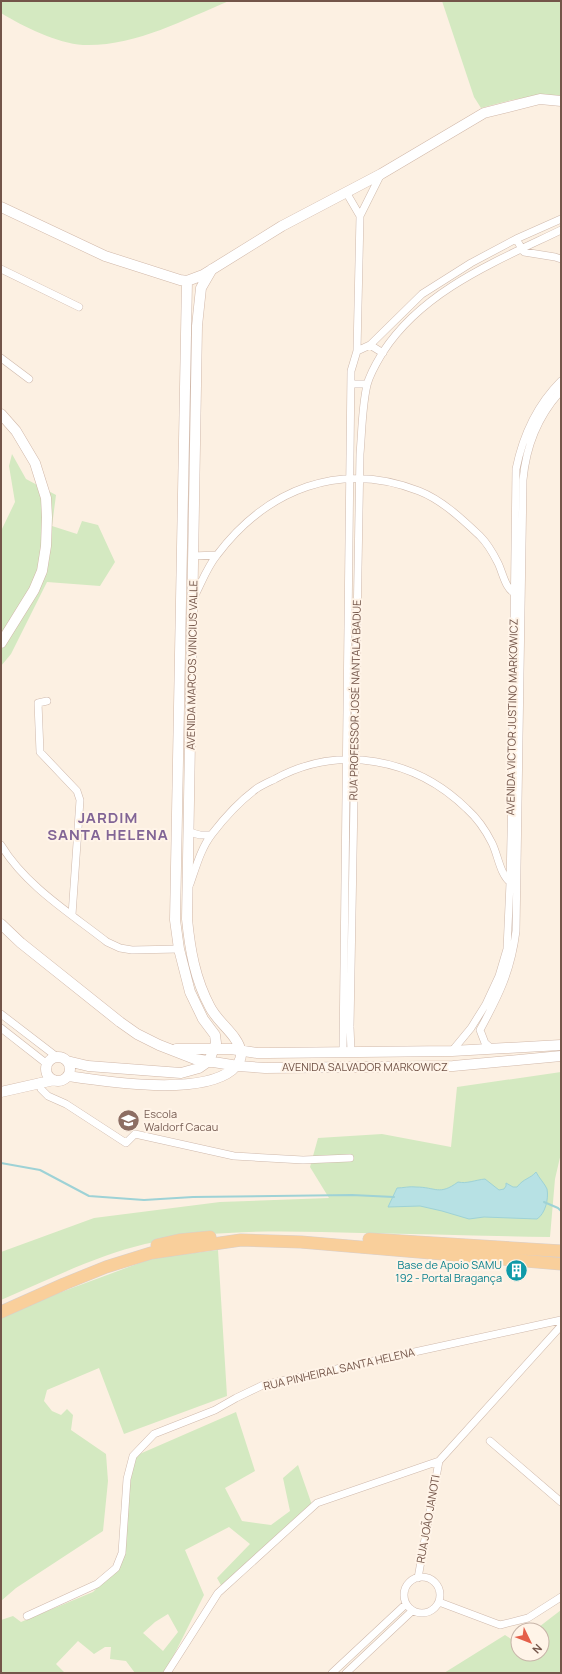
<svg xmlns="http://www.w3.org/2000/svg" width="562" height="1674" font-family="Manrope,sans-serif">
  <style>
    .green { fill: #d4e9c1; fill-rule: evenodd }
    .water { fill: #b7e1e4; stroke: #9ed2d6 }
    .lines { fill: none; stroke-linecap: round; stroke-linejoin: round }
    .stream { stroke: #9ed2d6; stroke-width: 2 }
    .street-casing { stroke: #cfb9ac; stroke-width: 8 }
    .secondary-casing { stroke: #d1b8a9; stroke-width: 11 }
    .primary-casing { stroke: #d8cfcc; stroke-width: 13 }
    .street { stroke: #fff; stroke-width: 7 }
    .secondary { stroke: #fff; stroke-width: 10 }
    .primary { stroke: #f9cf9b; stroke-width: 12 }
    .labels { text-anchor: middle; stroke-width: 4; stroke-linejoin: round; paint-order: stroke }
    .street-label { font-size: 11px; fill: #735549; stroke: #fff4e8 }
    .education-label { font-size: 11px; fill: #785e54; stroke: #fff4e8; text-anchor: start }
    .culture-label { font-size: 11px; fill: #0d838f; stroke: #fff4e8; text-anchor: end }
    .district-label { font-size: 15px; font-weight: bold; letter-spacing: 1px; fill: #826596; stroke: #fff4e8 }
  </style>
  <rect width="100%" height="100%" fill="#fcf0e2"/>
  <path class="green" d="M1,1H229C183,20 134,47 83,45C57,43 24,27 1,13Z
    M442,1H561V97C530,94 510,100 481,108L474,97Z
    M12,454L26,479L56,495L52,526L77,534L82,521L98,525L115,562L100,586L47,582L11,654L1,666V531L15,502L9,466Z
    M561,1072V1153L555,1179L550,1237C487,1236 424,1234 362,1233C289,1231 216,1228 145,1244C95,1256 48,1280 1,1300V1252L94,1218L220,1202L329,1198L310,1167L318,1138L382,1134L451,1147L457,1087Z
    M218,1250L227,1396L124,1434L99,1368L47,1390L44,1401L52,1411L61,1415L67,1409L73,1415L71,1430L106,1454L108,1481L103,1531L16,1588L1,1601V1317L37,1301L153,1258Z
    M236,1412L255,1471L225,1488L242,1521L271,1525L290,1511L283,1478L298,1465L312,1505L222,1587L217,1578L250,1544L229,1527L185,1550L204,1595L173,1657L163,1673H135L126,1661L110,1659L111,1647H105L94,1654L78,1641L56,1664L65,1673H1V1620L13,1616L21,1622L93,1592L121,1564L128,1479L135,1456ZM168,1614L178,1632L163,1651L143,1633L155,1622Z
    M561,1610V1673H444L505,1635L517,1643H518V1654H542V1630H535Z"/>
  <path class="water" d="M536,1172C539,1178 545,1184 547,1189C549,1199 545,1214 537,1219L484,1217L469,1219L442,1211L420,1206L388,1207L397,1188C403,1188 410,1186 416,1187C436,1187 439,1196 458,1182C467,1184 475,1180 485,1179L499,1190L504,1189L506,1186V1183L513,1187H517C524,1178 530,1179 536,1172Z"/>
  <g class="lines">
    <path class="stream" d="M1,1163L40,1170L89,1196L144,1200L193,1197L352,1195L394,1197
      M544,1202L558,1208L561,1211"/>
    <defs>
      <path id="street" d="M346,192L360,216
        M516,239L524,252L555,257L561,259
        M1,269L79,307
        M370,345L383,353
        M357,351L370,345L422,294L471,263L516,239L561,219
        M1,358L29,379
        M351,384H367
        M193,556L216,555
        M194,597C201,584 207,567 217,555C267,489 340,460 419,491C442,500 462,519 480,536C488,544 493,553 498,563C503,573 505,589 516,594
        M47,701L38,703L40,752L77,791L80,800L72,915
        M189,832L200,835H211
        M1,845C26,886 70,913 107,942L120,948L132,950L179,949
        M190,884C196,867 201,848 212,834C225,817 240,801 256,789C262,785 269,782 275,779C339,744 415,758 467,809C477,818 486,831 492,843C498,855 500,875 511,883
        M1,1014L57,1057
        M1,1028L47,1064
        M492,1049L485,1043L480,1030C499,995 511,971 516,931L523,480C526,447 538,416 561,391
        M343,1051L351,371L357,351L360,216L381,174
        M351,1051L350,1027L360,454C362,431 362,407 367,385C370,373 377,362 383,352C423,290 497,261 561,230
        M452,1051L471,1028L486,1004L499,976L507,949L510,883L512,789L516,469C523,435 536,406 561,381
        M39,1082L41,1089L48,1096L66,1104L126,1143L135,1134L234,1156L303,1160L350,1158
        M490,1441L561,1502
        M404 1595a18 18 0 1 1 36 0a18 18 0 1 1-36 0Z
        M418,1578L439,1461
        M439,1602L500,1625L528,1618L561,1597
        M27,1616L97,1584L116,1568L122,1553L127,1479L133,1456L154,1434L215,1410L236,1398L263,1385L561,1320
        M167,1673L218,1593L317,1503L439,1461L561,1326
        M332,1673L406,1604
        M346,1673L412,1611"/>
      <path id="secondary" d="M1,207L105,256L180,280L187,281L203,275L282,226L381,174L484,113L540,99L561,101
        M1,414L16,431L35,463L46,498L47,517L46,546L42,571L34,590L1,643
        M1,924L21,943L120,1022L137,1034L159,1045L195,1059L238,1066L265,1068L453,1066L561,1056
        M176,1049H231L257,1053H268L452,1051L561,1045
        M46 1069a12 12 0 1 1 24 0a12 12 0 1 1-24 0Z
        M67,1061L88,1066L181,1073L199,1068L209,1061L216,1043L215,1035L203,1019L190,992L179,949L175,920L187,281
        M68,1076C108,1082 200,1096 232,1070C238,1065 242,1060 241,1052C238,1035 218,1023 210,1007C195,979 190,950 187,919L197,326L201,288L212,269
        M1,1092L54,1080"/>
      <path id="primary" d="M369,1239L561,1251
        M157,1245L179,1240L210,1237
        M1,1312L64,1284L106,1267L151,1253L241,1240L301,1242L561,1264"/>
    </defs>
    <use href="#street" class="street-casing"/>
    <use href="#secondary" class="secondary-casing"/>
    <use href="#primary" class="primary-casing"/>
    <use href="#street" class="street"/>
    <use href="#secondary" class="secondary"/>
    <use href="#primary" class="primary"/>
  </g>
  <defs>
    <symbol id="school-disc" viewBox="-11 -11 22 22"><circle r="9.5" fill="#8d6e63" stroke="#fff4e8"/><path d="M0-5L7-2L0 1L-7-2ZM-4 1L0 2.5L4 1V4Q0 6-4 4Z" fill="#fff"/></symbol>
    <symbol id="building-disc" viewBox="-11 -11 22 22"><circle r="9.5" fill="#0f9aa8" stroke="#fff4e8"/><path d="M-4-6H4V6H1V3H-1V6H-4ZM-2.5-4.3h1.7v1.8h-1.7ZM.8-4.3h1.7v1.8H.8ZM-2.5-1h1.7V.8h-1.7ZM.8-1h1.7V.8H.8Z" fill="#fff"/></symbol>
  </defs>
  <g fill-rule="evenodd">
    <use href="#school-disc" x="116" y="1108" width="25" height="25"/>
    <use href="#building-disc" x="504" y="1258" width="25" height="25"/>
  </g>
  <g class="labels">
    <g class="street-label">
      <text transform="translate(192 665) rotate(-89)" y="4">AVENIDA MARCOS VINICIUS VALLE</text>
      <text transform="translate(355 700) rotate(-89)" y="4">RUA PROFESSOR JOSÉ NANTALA BADUE</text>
      <text transform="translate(512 717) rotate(-89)" y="4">AVENIDA VICTOR JUSTINO MARKOWICZ</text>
      <text x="365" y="1071">AVENIDA SALVADOR MARKOWICZ</text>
      <text transform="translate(339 1369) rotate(-13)" y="4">RUA PINHEIRAL SANTA HELENA</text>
      <text transform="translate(428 1519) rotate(-80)" y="4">RUA JOÃO JANOTI</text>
    </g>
    <g class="education-label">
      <text x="144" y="1118">Escola<tspan x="144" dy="13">Waldorf Cacau</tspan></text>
    </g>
    <g class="culture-label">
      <text x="502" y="1269">Base de Apoio SAMU<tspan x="502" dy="13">192 - Portal Bragança</tspan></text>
    </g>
    <g class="district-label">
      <text x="108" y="823">JARDIM<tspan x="108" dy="17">SANTA HELENA</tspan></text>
    </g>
  </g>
  <rect width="562" height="1674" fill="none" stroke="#735549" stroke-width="4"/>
  <g transform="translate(530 1642) rotate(133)"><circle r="19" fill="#fff4e8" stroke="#c7b4a8"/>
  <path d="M0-3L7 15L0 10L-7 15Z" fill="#e45f49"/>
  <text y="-6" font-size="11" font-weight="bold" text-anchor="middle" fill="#735549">N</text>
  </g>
</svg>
